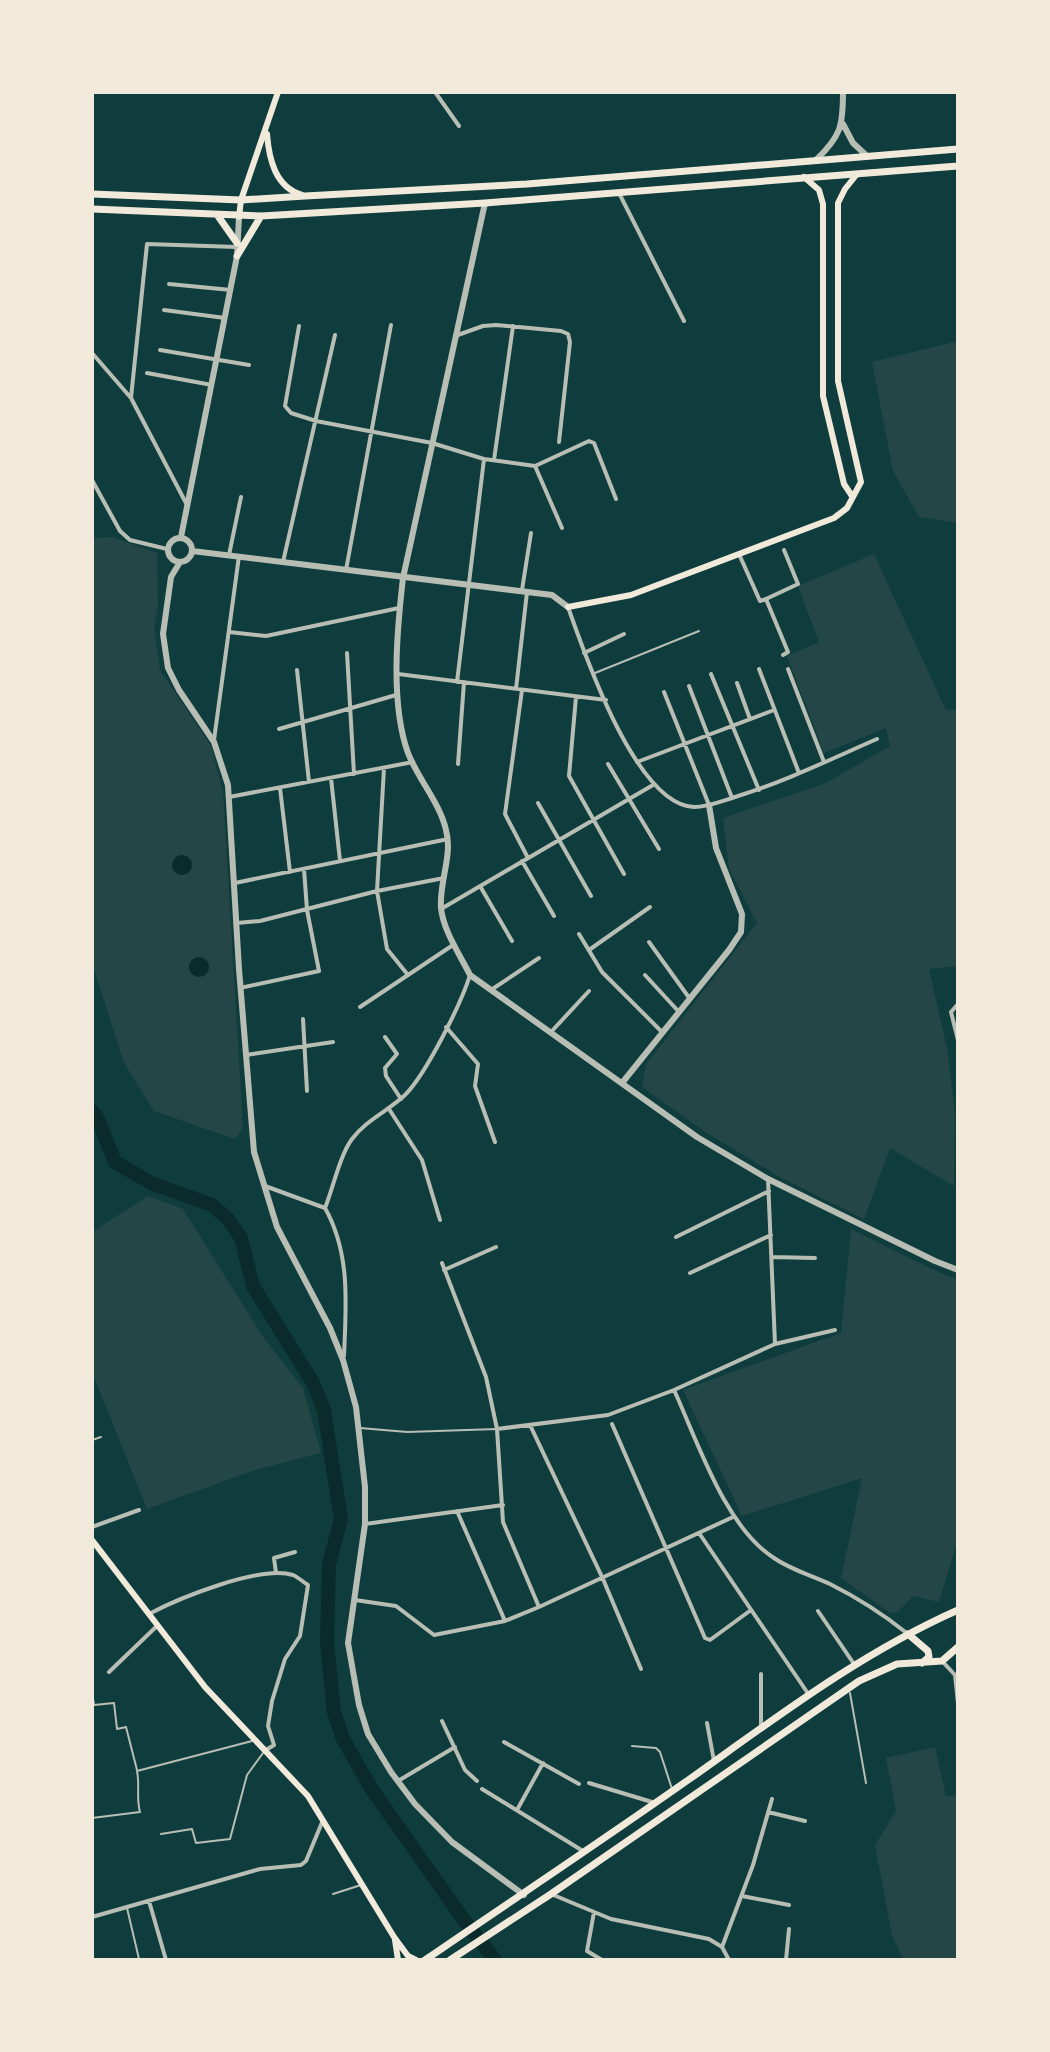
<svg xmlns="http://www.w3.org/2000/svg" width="1050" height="2052" font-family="'Public Sans',sans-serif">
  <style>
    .green { fill: #244646 }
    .water { fill: #0a2a2b }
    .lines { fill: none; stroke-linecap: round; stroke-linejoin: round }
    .river { stroke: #0a2a2b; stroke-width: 14 }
    .service { stroke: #b8beb3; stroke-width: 2 }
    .minor { stroke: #b8beb3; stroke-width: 4 }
    .tertiary { stroke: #b8beb3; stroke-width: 6 }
    .secondary { stroke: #f1e9da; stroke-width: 6 }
    .primary { stroke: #f1e9da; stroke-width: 7 }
    .trunk { stroke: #f1e9da; stroke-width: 7 }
  </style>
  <rect width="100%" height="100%" fill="#0f3d3e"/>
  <path class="green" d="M958,341V523L919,517L893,471L872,362Z
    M112,537L157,553L158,606L154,627L160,670L211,746L223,792L243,1128L235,1139L154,1111L124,1063L92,963V538Z
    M874,554L946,710L958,709V966L929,969L947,1048L955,1113L954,1186L890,1148L864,1219L778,1176L707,1133L642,1087L646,1064L757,923L729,869L723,818L826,783L890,746L886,728L824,753L787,656L819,642L798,586Z
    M148,1196L183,1209L263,1337L303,1388L321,1453L255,1470L147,1509L92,1372V1232Z
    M851,1229L940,1273L958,1279V1539L939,1602L913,1596L898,1612L890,1613L841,1578L862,1478L742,1516L683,1390L841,1333Z
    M935,1747L946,1797L958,1794V1960H904L892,1936L875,1845L896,1811L886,1758Z"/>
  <path class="water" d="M172 865a10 10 0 1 1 20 0a10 10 0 1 1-20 0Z
    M189 967a10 10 0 1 1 20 0a10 10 0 1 1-20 0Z"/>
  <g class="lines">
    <path class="river" d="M92,1111L97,1117L115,1162L151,1183L212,1205L228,1219L241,1238L253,1286L313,1383L324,1410L341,1519L329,1564L327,1643L334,1712L343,1739L371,1788L461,1916L495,1960"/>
    <path class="service" d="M595,673L699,631
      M360,1428L407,1432L497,1429
      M92,1440L101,1437
      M92,1692L94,1705L114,1703L117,1729L126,1727L137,1770
      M850,1693L866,1783
      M632,1746L656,1748L660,1752L672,1789
      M92,1818L140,1812C136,1798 140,1785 137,1771L252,1741
      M161,1834L192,1829L196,1843L230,1839L247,1775L263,1753
      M333,1894L361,1885
      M127,1908L139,1959"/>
    <path class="minor" d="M435,92L459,126
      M619,193L684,321
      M169,284L231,290
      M164,310L225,318
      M299,326L285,406L291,413L316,421L432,443L484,459L535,466L589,441L594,443L616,499
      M455,336L483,326L496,325L561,331L568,334L570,342L559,442
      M160,350L249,365
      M92,353L131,398L187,505
      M147,373L212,385
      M131,398L147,244L237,247
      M494,460L513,326
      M535,466L562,528
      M92,480L120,531L130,540L167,549
      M739,554L760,601L766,599L788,652L783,655
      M229,555L241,497
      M283,562L335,335
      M346,570L391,325
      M522,590L531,533
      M766,599L798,584L784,550
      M568,607C585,655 636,805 694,807C708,807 722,801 735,797C784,782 831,759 877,739
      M229,632L266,636L399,608
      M347,653L354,774
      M584,653L624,634
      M759,669L799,773
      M788,669L824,762
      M297,670L309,782
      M398,674L606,700
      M711,674L759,790
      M457,682L484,459
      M737,683L750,719
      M689,686L732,798
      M516,689L527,592
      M522,690L505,814L528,858
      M664,692L709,805
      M576,697L569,776L624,874
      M279,729L396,695
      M214,740L239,556
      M637,762L774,710
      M458,764L464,682
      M608,764L659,849
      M384,768L377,891L387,949L408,975
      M331,778L340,861
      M280,788L290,872
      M229,797L413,762
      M538,803L591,896
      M522,861L554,916
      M235,883L448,839
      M480,886L512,941
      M441,909L653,785
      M237,923L260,921L377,891L444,878
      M579,934L602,972L663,1033
      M649,942L690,999
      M589,950L650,907
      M645,975L679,1012
      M240,988L319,971L307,910L304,869
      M491,990L539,958
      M958,1004L951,1012L958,1040
      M360,1007L453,945
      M303,1019L307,1091
      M446,1027L478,1064L475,1086L495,1142
      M551,1032L589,991
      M385,1037L397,1054L385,1068L386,1076L401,1099
      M246,1055L333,1042
      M389,1109L422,1160L440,1220
      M768,1179L775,1344
      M265,1186L325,1208C351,1254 346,1306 344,1356
      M325,1208C333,1188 340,1155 352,1139C366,1120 388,1111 405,1095C426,1074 461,1004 470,975
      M676,1237L769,1191
      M772,1257L815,1258
      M442,1263L486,1377L497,1429L503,1522L539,1607
      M444,1270L496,1247
      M690,1273L771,1235
      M674,1390C698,1442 725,1527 774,1558C791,1570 811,1575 830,1584C858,1598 883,1614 908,1634
      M612,1424L705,1638L710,1640L751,1610
      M530,1425L603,1579L641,1669
      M497,1429L608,1415L674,1390L775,1344L835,1330
      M457,1511L505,1621
      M365,1524L503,1505
      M92,1527L139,1510
      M699,1533L809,1695
      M276,1573L274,1558L295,1552
      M355,1600L396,1606L434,1635L505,1621L539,1607L733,1517
      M818,1611L854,1664
      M149,1614C179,1598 260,1565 293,1575C298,1577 303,1582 308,1585L300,1636L285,1659L272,1701L268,1726L274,1745L266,1750
      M942,1661L955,1675L958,1703
      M109,1672L158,1625
      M761,1674V1726
      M442,1721L465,1770L477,1781
      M707,1723L714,1761
      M504,1742L579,1784
      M398,1781L455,1747
      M589,1783L652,1802
      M482,1789L583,1851
      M517,1810L543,1763
      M768,1812L805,1821
      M551,1894L611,1919L709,1939L722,1947L729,1960
      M742,1896L789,1905
      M149,1901L166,1960
      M594,1912L587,1951L602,1960
      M92,1917L260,1869L301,1865L306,1861L323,1820
      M722,1947L753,1865L772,1799
      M786,1960L789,1929"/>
    <path class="tertiary" d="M843,124L853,143L867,156
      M816,160C841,136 843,126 843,92
      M485,203L403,578C397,630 390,703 408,753C418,779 440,803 446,830C453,856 439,881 441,908C443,930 460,955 470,975L697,1137L768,1179L935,1261L958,1270
      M181,537L237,256L239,217
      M168 550a12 12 0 1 1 24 0a12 12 0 1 1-24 0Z
      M192,551L552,595L568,607
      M180,562L171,577L163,634L168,668L179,690L214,742L228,785L239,969L254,1152L277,1227L330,1328L343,1360L356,1407L365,1487V1524L348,1643L359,1705L368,1734L391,1772L415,1804L452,1842L524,1895
      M622,1083L729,950L741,932L742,914L716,848L709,805"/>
    <path class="secondary" d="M267,134C269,159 275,187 302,195
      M804,177L819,190L823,204V396L844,484L852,496
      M239,217L241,200L278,92
      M568,607L631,595L834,518L847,508L861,482L838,381V203L845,189L857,174
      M92,1540L205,1687L308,1796L394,1937L408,1956L416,1960
      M395,1940L398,1960"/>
    <path class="primary" d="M92,194L241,200L305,196L527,184L958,149
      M92,209L261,216L485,203L958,166
      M218,216L237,243
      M237,256L261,216"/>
    <path class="trunk" d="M908,1634L928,1651L929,1657L922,1663
      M425,1960C514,1899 603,1840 691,1778C777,1717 861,1653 958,1610
      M450,1960L551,1894L859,1681L897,1664L942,1661L958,1647"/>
  </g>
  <rect width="1050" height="2052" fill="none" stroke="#f1e9da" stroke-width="188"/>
</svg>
